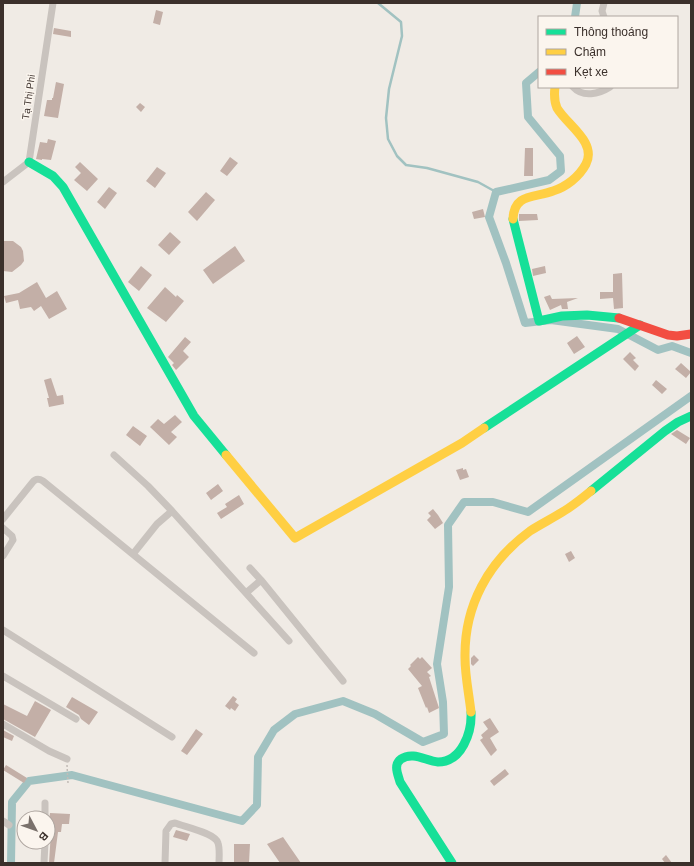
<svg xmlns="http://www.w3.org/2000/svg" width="694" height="866" font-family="Arial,sans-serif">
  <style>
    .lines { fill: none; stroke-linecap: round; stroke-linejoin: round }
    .stream { stroke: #a1c2c1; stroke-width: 2.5 }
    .canal { stroke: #a1c2c1; stroke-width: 8 }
    .building { fill: #c3afa7 }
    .path { stroke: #c2bbb6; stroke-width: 1.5; stroke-dasharray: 2 2; stroke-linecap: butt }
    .street { stroke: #c9c3be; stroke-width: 7 }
    .fast { stroke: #16e098; stroke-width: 9 }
    .slow { stroke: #ffcf43; stroke-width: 9 }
    .jam { stroke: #f24e42; stroke-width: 9 }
    .labels { text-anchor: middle; stroke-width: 3; stroke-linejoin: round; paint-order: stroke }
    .street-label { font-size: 10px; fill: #3b302b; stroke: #fbf5ee }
  </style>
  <rect width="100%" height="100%" fill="#f0ebe5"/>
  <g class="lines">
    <path class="stream" d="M378,3L401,22L402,36L389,89L386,118L388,139L397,156L406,165L427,168L478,182L496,192"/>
    <path class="canal" d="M575,17L577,3
      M539,72L526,83L528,117L560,156L561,171L549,180L496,192L489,217L506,263L525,323L551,320L618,329L658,350L672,346L691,353
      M11,863L12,802L29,781L72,775L242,821L257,805L258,757L274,730L295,714L343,701L375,714L423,742L444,734L443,702L437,664L449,587L448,525L464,502H493L528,512L691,396"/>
  </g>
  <path class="building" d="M156,10L163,12L160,25L153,23Z
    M54,28L71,31V37L53,34Z
    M56,82L64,84L58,118L44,116L47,100H52V98H53Z
    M140,103L145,107L141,112L136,107Z
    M48,139L56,141L51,160L42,159V160L36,159L40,142L47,143Z
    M525,148H533V176H524Z
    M230,157L238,163L227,176L220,171Z
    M80,162L98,179L87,191L74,180L81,173L75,167Z
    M157,167L166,173L155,188L146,181Z
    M109,187L117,193L105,209L97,202Z
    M206,192L215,200L197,221L188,212Z
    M483,209L485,217L474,219L472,212Z
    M519,214H537L538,220L519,221Z
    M170,232L181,242L169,255L158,245Z
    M3,241H13L21,247L23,251L24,261L21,265L12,272L3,271Z
    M235,246L245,261L213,284L203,270Z
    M141,266L152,275L139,291L128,282Z
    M545,266L546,273L533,276L532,269Z
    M622,273L623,308L614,309L613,298L600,299V292H613V274Z
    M37,282L46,298L57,291L67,309L49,319L41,306L34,311L31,307L20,309L18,300L6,303L4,296L19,293Z
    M165,287L176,297L177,295L184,301L166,322L147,308Z
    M550,295L552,299L578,298L567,302L568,309H562L561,305L550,310L544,297Z
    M577,336L585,347L574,354L567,343Z
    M185,337L191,342L183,351L189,357L176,370L172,365L174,363L168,357Z
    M630,352L636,358L633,360L639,366L635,371L623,359Z
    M681,363L691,372L686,378L675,369Z
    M51,378L57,396L63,395L64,404L49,407L47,398H49L44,380Z
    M656,380L667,389L662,394L652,385Z
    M175,415L182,422L171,432L177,437L169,445L150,427L158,419L164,424Z
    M133,426L147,436L140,446L126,435Z
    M677,430L690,438L686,444L671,434Z
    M463,468V470L466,469L469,477L460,480L456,470Z
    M218,484L223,491L211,500L206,493Z
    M239,495L244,504L221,519L217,513L227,507L225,504Z
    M433,509L438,515L443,523L435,529L427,520L431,516L428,513Z
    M571,551L575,558L569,562L565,554Z
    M474,655L479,660L473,666L471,664V658Z
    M418,657L420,659L422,657L432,668L427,672L431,676L429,677L439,708L429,713L427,707L426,708L418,688L422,686L408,669L411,666L410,665Z
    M233,696L237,699L235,702L239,705L235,711L231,708L230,710L225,706Z
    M72,697L98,712L89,725L81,719L79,715L66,707Z
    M35,701L51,710L35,737L3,719V704L27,716Z
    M490,718L499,732L490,738L497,750L491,756L480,740L483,738L481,735L488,729L483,722Z
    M196,729L203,734L187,755L181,751Z
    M3,730L14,736L12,741L3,737Z
    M6,765L27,778L24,783L3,770Z
    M505,769L509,774L494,786L490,781Z
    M50,813L70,814L69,824H62L61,832H58L54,863H49L51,831L48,830V828Z
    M176,830L190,834L187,841L173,837Z
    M283,837L301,863H280L267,844Z
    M234,844H250L249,863H234Z
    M666,855L672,863H665L662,859Z"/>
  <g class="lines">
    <path class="path" d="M67,765L68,783"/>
    <path class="street" d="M604,17L602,11L604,3
      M573,87C583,98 599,94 610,87
      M3,182L29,162L53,3
      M114,455L148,486L172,511L289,641
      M3,519L32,483C35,479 38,478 43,481L254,653
      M3,528L12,536L13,540L3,556
      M133,554L157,524L172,511
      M261,580L343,681
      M246,593L261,580L250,568
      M3,630L172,737
      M3,676L76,719
      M3,724L49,751L67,759
      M45,818V803
      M3,821L9,825
      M44,863L45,842
      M165,863L166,831L171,824L175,823C185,827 215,833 218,843C220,849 219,857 219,863"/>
    <path class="fast" d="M29,162L53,176L63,187L194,416L226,455
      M513,219L539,321L562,316L587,315L619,318
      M484,428L640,325
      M591,491L665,431L678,422L691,416
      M452,863L400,782C398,774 393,765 401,759C413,751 426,761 438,762C462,762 472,732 471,712"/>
    <path class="slow" d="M513,219C514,193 535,198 553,191C566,187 579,177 586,164C597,142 567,125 557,108C554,101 554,95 555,87
      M226,455L295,538L462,443L484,428
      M471,712C469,694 465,676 465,658C464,606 488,562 530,531C541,524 553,518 564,511C574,505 582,498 591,491"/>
    <path class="jam" d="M619,318L668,335L677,336L691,334"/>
  </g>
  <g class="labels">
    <g class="street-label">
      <text transform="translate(28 97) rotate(-82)" y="4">Tạ Thị Phi</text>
    </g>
  </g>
  <rect width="694" height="866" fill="none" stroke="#3b302b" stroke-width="8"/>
  <rect x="538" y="16" width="140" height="72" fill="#fbf5ee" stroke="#aea6a0"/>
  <rect x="546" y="29" width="20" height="6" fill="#16e098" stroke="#aea6a0"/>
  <text x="574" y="36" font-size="12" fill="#3b302b">Thông thoáng</text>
  <rect x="546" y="49" width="20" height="6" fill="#ffcf43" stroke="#aea6a0"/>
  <text x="574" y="56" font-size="12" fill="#3b302b">Chậm</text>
  <rect x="546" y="69" width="20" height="6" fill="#f24e42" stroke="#aea6a0"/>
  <text x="574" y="76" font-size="12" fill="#3b302b">Kẹt xe</text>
  <g transform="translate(36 830) rotate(131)"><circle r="19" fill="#fbf5ee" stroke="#aea6a0"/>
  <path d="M0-3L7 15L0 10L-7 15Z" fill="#7a716c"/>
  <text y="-6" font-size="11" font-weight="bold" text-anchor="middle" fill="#3b302b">B</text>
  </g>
</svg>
